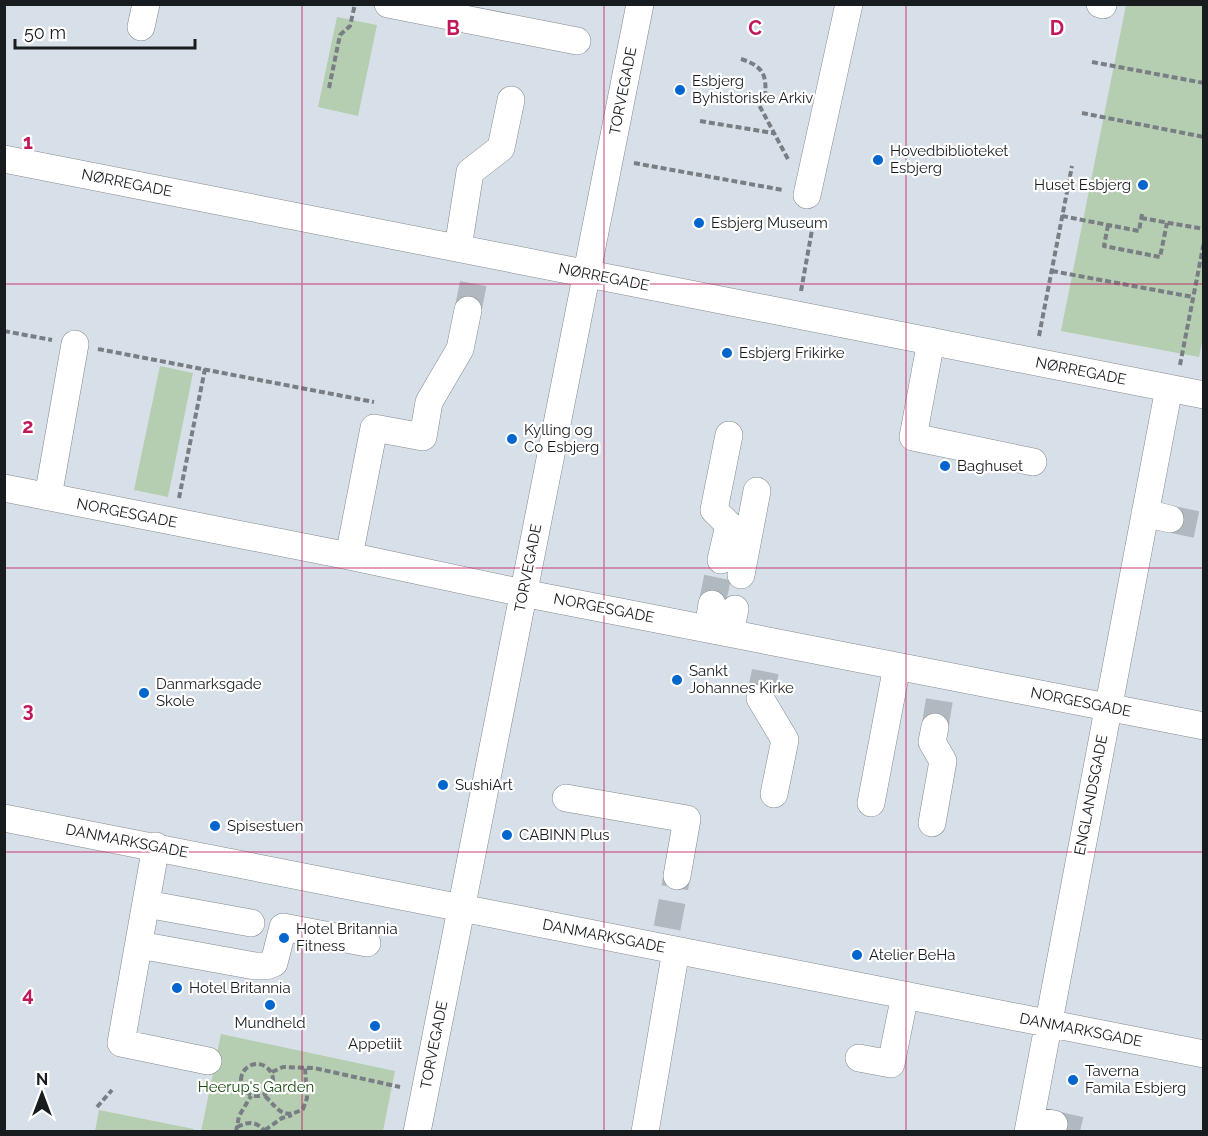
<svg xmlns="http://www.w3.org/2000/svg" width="1208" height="1136" font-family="Raleway,sans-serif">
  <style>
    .green { fill: #b5cdb0 }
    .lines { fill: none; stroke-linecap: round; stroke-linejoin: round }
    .minor-tunnel { stroke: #b1b9c0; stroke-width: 27; stroke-dasharray: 27 14; stroke-linecap: butt }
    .minor-casing { stroke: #80888f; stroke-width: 28 }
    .path { stroke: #787e84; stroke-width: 4; stroke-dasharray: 6 3; stroke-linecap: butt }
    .minor { stroke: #fff; stroke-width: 27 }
    .grid { fill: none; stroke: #c2185b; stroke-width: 1.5; stroke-opacity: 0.55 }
    .poi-dot { fill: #0165ce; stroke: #fff; stroke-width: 2 }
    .labels { text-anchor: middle; stroke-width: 4.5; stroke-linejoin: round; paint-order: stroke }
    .poi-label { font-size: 15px; fill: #191c1f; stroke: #fff; text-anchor: start }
    .street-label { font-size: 15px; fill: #191c1f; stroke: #fff }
    .park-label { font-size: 15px; fill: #184c0e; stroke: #fff }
    .grid-label { font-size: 20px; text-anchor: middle; font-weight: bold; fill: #c2185b; stroke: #fff; stroke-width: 4.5; stroke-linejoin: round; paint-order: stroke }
  </style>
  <rect width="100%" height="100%" fill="#d7e0e8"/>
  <path class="green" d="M1126,5H1203L1204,333L1199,357L1061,331Z
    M337,17L377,25L358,116L318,107Z
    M160,366L193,373L168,497L134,490Z
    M221,1034L395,1071L383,1131L201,1132Z
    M99,1110L194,1129L193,1131H95Z"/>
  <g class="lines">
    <path class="minor-tunnel" d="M468,310L475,275
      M1170,519L1204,526
      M712,604L721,560
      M760,698L767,663
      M935,727L940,696
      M667,928L677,876
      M1054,1124L1087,1132"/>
    <defs>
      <path id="minor" d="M388,4L577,41
        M1100,4L1103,5
        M141,27L146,4
        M4,159L1204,395
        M807,195L849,4
        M458,248L470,172L501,148L511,100
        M931,341L913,437L1033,462
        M4,488L349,556L523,593L1204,726
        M48,497L75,344
        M1145,513L1170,519
        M349,556L374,428L423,437L429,402L460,349L468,310
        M721,560L729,525L714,510L729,435
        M741,575L757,491
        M708,629L712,604
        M730,633L735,609
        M760,698L785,740L774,794
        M566,798L687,819L677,876
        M871,803L897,666
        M4,818L1204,1054
        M932,823L943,761L932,742L935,727
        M156,846L121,1043L208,1061
        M146,904L251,923
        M139,945L255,966H266L274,963L283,927L367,943
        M859,1058L891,1064L905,995
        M1030,1120L1054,1124
        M417,1132L640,4
        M645,1132L676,950
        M1028,1132L1169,388"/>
    </defs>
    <use href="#minor" class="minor-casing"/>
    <path class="path" d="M741,59C763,66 767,75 765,96L758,103L789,161
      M1092,62L1204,83
      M329,88L340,35L350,26L355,4
      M1082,113L1204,137
      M700,121L773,133
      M634,163L783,190
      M1062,216L1139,231L1142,214
      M1141,218L1204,229
      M1108,225L1104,246L1160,257L1167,223
      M1052,271L1193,297
      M801,291L814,219
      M4,331L52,340
      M1039,336L1072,166
      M98,349L374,402
      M1180,365L1204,242
      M179,498L205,369
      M241 1080a16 16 0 1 1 32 0a16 16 0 1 1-32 0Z
      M272,1072L283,1067L314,1068L400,1087
      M265,1096C279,1110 283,1120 303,1109L307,1098L305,1068
      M97,1107L112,1090
      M237,1127C249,1121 257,1121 265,1132
      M265,1130L282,1118L292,1115
      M236,1132L239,1116L251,1096"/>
    <use href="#minor" class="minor"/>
  </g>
  <path class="grid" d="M302,4V1132M604,4V1132M906,4V1132M4,284H1204M4,568H1204M4,852H1204"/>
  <g class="poi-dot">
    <circle cx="680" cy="90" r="6"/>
    <circle cx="878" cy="160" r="6"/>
    <circle cx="1143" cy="185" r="6"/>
    <circle cx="699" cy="223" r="6"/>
    <circle cx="727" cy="353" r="6"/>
    <circle cx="512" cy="439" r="6"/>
    <circle cx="945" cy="466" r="6"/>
    <circle cx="677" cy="680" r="6"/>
    <circle cx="144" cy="693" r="6"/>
    <circle cx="443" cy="785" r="6"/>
    <circle cx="215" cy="826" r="6"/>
    <circle cx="507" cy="835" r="6"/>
    <circle cx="284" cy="938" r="6"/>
    <circle cx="857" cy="955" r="6"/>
    <circle cx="177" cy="988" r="6"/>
    <circle cx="270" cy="1005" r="6"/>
    <circle cx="375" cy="1026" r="6"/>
    <circle cx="1073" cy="1080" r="6"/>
  </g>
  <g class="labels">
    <g class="poi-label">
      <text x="692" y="86">Esbjerg<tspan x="692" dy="17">Byhistoriske Arkiv</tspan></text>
      <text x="890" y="156">Hovedbiblioteket<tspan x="890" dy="17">Esbjerg</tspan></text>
      <text x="1131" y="190" text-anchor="end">Huset Esbjerg</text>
      <text x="711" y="228">Esbjerg Museum</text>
      <text x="739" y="358">Esbjerg Frikirke</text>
      <text x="524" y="435">Kylling og<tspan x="524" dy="17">Co Esbjerg</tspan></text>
      <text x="957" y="471">Baghuset</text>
      <text x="689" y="676">Sankt<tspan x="689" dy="17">Johannes Kirke</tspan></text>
      <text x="156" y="689">Danmarksgade<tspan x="156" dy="17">Skole</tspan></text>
      <text x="455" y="790">SushiArt</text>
      <text x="227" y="831">Spisestuen</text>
      <text x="519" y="840">CABINN Plus</text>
      <text x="296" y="934">Hotel Britannia<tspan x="296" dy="17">Fitness</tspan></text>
      <text x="869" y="960">Atelier BeHa</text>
      <text x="189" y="993">Hotel Britannia</text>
      <text x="270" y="1028" text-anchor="middle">Mundheld</text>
      <text x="375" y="1049" text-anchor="middle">Appetiit</text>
      <text x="1085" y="1076">Taverna<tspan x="1085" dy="17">Famila Esbjerg</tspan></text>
    </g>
    <g class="street-label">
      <text transform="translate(623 91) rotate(-79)" y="5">TORVEGADE</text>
      <text transform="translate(127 183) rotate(11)" y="5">NØRREGADE</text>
      <text transform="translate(604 277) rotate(11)" y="5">NØRREGADE</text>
      <text transform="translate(1081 371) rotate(11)" y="5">NØRREGADE</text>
      <text transform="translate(127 513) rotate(11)" y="5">NORGESGADE</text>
      <text transform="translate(528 568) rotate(-79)" y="5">TORVEGADE</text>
      <text transform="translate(604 608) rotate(11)" y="5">NORGESGADE</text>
      <text transform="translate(1081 702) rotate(11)" y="5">NORGESGADE</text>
      <text transform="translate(1091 795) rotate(-79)" y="5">ENGLANDSGADE</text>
      <text transform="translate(127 841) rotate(11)" y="5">DANMARKSGADE</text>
      <text transform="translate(604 936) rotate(11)" y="5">DANMARKSGADE</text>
      <text transform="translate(1081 1030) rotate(11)" y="5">DANMARKSGADE</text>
      <text transform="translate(434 1045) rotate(-79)" y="5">TORVEGADE</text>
    </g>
    <g class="park-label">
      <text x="256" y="1092">Heerup's Garden</text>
    </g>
  </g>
  <g class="grid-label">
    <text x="453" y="35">B</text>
    <text x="755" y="35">C</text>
    <text x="1057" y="35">D</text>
    <text x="28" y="149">1</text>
    <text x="28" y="433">2</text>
    <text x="28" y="717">3</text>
    <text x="28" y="1001">4</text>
  </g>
  <rect width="1208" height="1136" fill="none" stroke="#191c1f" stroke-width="12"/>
  <g transform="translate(42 1094)" stroke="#ffffff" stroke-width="4.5" paint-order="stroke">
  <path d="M0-4.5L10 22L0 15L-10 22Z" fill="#191c1f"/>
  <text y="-9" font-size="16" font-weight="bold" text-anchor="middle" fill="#191c1f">N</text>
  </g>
  <path d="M15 39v9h180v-9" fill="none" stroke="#191c1f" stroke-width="3"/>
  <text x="24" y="39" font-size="18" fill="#191c1f" stroke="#ffffff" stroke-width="4.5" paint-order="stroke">50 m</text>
</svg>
